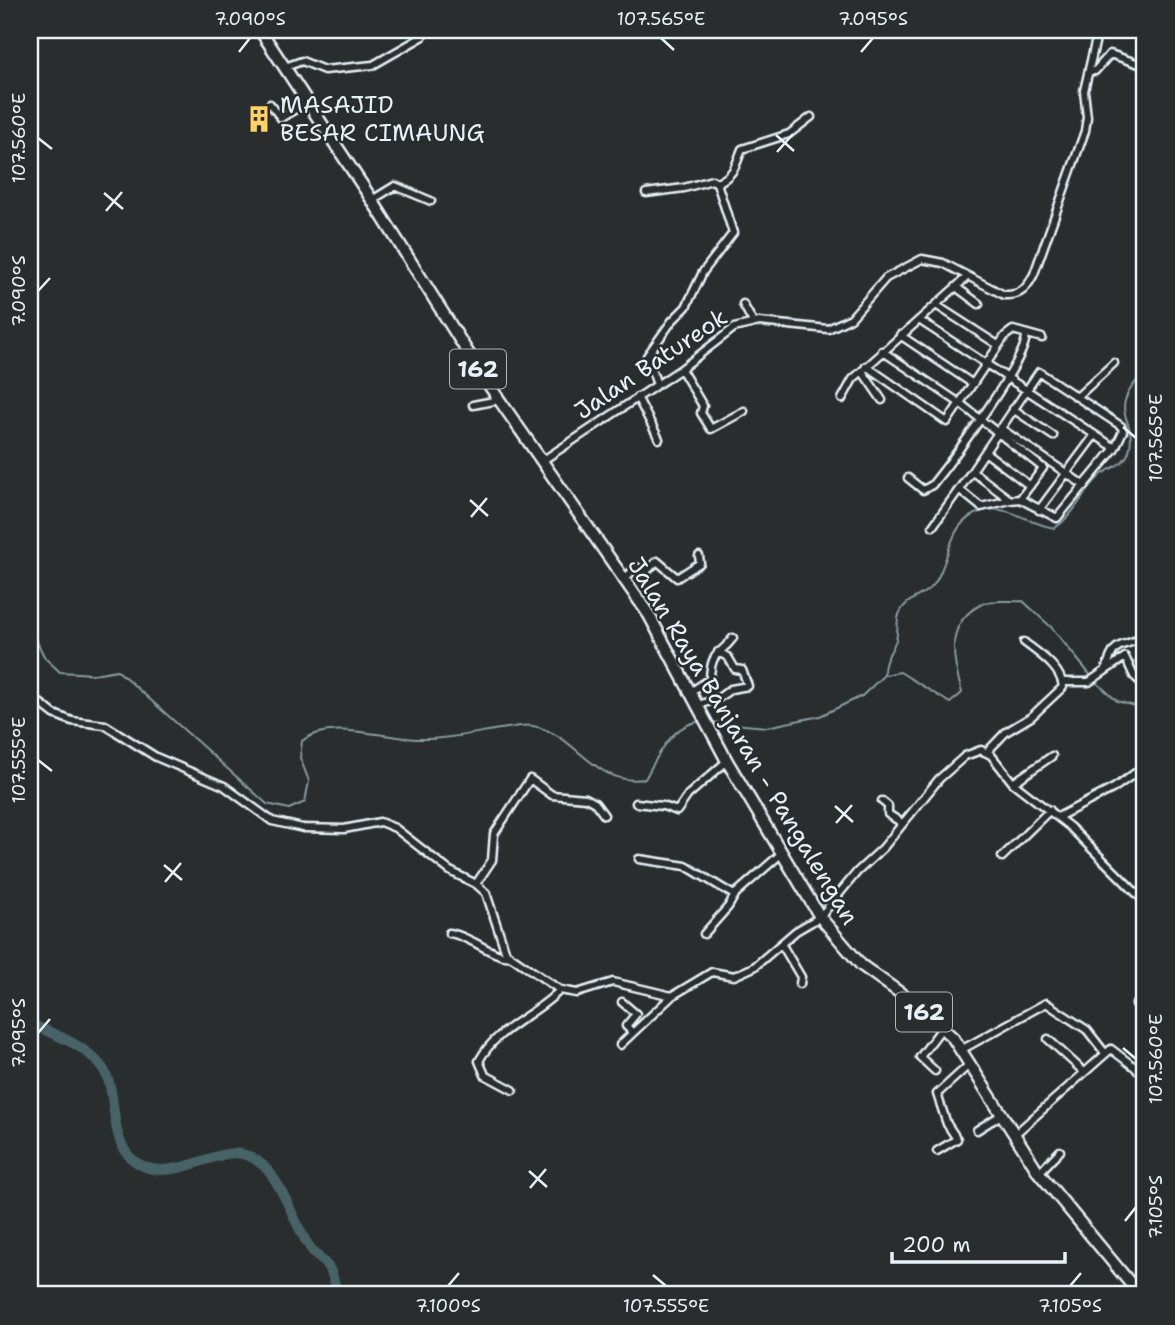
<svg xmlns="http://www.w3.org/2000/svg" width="1175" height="1325" font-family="'Shantell Sans',sans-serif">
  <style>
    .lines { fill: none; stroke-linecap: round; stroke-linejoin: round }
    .stream { stroke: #879ca1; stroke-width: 2 }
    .river { stroke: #466467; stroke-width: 10 }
    .minor-casing { stroke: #e8f1f8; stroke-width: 11 }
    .primary-casing { stroke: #e8f1f8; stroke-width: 15 }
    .minor { stroke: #2a2d2e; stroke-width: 6 }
    .primary { stroke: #2a2d2e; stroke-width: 10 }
    .ticks { fill: none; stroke: #e8f1f8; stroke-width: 2.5 }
    .labels { text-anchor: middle; stroke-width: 5; stroke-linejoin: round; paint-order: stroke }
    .shield { fill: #2a2d2e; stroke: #afb6bb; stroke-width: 2 }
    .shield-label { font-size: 23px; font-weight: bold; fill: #e8f1f8 }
    .poi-label { font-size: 24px; fill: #e8f1f8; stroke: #2a2d2e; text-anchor: start }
    .street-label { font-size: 24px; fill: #e8f1f8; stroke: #2a2d2e }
    .neatline { fill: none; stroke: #e8f1f8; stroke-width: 2.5 }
    .ticks-label { font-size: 18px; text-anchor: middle; fill: #e8f1f8 }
  </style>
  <rect width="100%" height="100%" fill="#2a2d2e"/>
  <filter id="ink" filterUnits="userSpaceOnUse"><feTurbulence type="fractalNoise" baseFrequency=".0143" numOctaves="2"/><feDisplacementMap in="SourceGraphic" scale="14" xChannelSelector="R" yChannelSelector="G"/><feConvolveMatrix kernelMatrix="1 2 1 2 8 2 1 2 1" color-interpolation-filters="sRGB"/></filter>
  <g filter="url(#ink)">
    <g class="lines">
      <path class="stream" d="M30,628L45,658L60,672L94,674L117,670L267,804L289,809L305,802L309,781L300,758L302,741C330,719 383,738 416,739C446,740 478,732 507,728C515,727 526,724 533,726C579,735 593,787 645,779C657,757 673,722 701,722
        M1129,662L1145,661
        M884,675C883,661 891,653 896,640C899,629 895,618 902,609C910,596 926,596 935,583C952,556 947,521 983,511C1010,504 1029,525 1055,528C1076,514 1083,491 1101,475C1111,467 1125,465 1129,451C1139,417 1103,414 1145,372
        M1096,682L1117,701L1145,709
        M711,722L767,727L820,716L862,696L884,675L900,672L950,703L962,693C953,658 943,622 984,603C994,599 1012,602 1023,601L1052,628L1096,682L1124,664"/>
      <path class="river" d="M30,1024C55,1034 85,1045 102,1067C121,1093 104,1149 143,1166C170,1178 201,1159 226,1154C276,1145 289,1218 309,1246C314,1255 325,1261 330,1270C334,1277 335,1287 338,1295"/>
      <defs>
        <path id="minor" d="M285,67L302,61L324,70L373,65L422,37
          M1090,71H1095L1110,54L1145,66
          M270,104L281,118L307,102
          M646,193L684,188L712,180L717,183
          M372,200L395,186L431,201
          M956,287L979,304
          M743,304L753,322
          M936,305L998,345
          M919,320L1115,448
          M900,335L973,384
          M882,351L961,404L1043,468L1020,499
          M866,366L947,422L1005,336L1013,330L1042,338
          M681,369L703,406L701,413L711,429L744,411
          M862,371L882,400
          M1039,372L1121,426L1123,431L1115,448L1057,518L1020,499L1010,500L972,471Z
          M657,385L647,356L672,321L686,307L703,272L733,233L717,183C735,175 736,164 742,149L789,134L811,117
          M637,397L659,439
          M1077,397L1114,363
          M842,399L853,379L967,277
          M473,405L499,400
          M1013,409L1053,436
          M1000,428L1085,486
          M985,452L1030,486
          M542,461L681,369L734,328L759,322L828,329L851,318L886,278L922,259L943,263L1004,295C1021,296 1027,288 1034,274L1085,131L1087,117L1084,91L1098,30
          M908,478L923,490L932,485C948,465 1034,351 1025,334
          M960,490L981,507L1010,500
          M1039,510L1094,436
          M933,526L972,471
          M624,580L636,567L646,572L657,561L677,578L700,563L699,556
          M1106,669C1116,637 1121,650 1145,636
          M1063,682H1089L1125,657L1134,676L1145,686
          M692,691L710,679C711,650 719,657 733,638
          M30,695L54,714L72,721L105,725L156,757L224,786L272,821L303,828L344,829L380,822L395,828L450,871L476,884L486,893L506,953L560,990L577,993L613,982L672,996L712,972L734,976L754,967L796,931L820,917L857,872L883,848L939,779L965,756L981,750L991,755L1013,783L1070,827L1145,902
          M698,705L717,699L731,689L748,686L742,670L735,669L728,657L718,652
          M987,752L1006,732L1031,717L1063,687C1061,667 1039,654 1024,642
          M1013,783L1052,756
          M882,801L888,806V814L902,823
          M636,803L663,806L677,811L688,795L727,761
          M1058,817L1114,788L1145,766
          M1002,857L1050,810
          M639,859L686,866L734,895L782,853
          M476,884L492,860L494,834L530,779L552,795L586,798L595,803L604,815
          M449,933C469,935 496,959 510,956
          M704,934L728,907L735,895
          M782,945L801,977L800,984
          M622,1002L636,1014L626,1026L633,1033
          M1136,1004L1145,995
          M1048,1039L1083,1071
          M620,1045L672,996
          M961,1050L1046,1003L1087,1030L1105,1053
          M1137,1070L1145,1062
          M935,1071L920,1057L942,1028
          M513,1090L485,1075L479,1061C497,1027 535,1016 560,990
          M977,1130L1001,1115
          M1014,1135L1111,1049L1145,1075
          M937,1151L957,1139L947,1124L937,1094L971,1063
          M1039,1173L1060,1151"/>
        <path id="primary" d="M260,30L372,200L482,375L649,615L727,761L820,917L861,965L917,1005L953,1038L1039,1173L1140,1295"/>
      </defs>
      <use href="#minor" class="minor-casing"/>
      <use href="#primary" class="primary-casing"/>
      <use href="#minor" class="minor"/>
      <use href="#primary" class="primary"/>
    </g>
  </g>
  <path class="ticks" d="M661,38L674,50M239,52L250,38M861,52L873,38M776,135L794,151M38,138L52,149M777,152L793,134M104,193L123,209M106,211L122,192M38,291L50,278M1123,427L1136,438M470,500L488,516M471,517L487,498M38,760L52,771M835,806L853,822M836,823L852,805M164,865L182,880M165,882L181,863M38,1033L50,1019M1123,1048L1136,1059M529,1171L547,1187M530,1188L546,1169M1125,1221L1136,1207M653,1275L666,1286M448,1286L459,1273M1070,1286L1081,1273"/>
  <defs>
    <symbol id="building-bare" viewBox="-9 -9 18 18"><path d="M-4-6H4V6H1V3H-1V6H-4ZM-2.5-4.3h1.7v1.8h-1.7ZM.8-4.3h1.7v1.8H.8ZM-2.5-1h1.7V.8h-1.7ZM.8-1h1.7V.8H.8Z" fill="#ffd166" stroke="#2a2d2e" stroke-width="2.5" paint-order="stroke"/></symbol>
  </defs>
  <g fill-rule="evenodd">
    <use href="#building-bare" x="240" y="100" width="38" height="38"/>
  </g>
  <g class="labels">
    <g class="shield">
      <rect x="450" y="349.5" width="56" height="39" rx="5"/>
      <rect x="896" y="992.5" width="56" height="39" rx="5"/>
    </g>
    <g class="shield-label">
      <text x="478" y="377">162</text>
      <text x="924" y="1020">162</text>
    </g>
    <g class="poi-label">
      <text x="280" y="113">MASAJID<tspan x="280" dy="28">BESAR CIMAUNG</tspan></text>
    </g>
    <g class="street-label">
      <text transform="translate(651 364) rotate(-34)" y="8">Jalan Batureok</text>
      <text transform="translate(743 741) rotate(59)" y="8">Jalan Raya Banjaran - Pangalengan</text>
    </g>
  </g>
  <rect width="1175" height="1325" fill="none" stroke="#2a2d2e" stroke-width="77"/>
  <path d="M892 1252v10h173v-10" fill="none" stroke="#e8f1f8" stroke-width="3.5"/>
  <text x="902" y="1252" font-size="21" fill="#e8f1f8" stroke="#2a2d2e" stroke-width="5" paint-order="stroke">200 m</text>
  <rect x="38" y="38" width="1098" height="1248" class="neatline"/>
  <g class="ticks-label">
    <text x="250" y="25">7.090°S</text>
    <text x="661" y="25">107.565°E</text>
    <text x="873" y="25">7.095°S</text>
    <text transform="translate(19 138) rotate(-90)" y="6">107.560°E</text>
    <text transform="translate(19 291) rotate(-90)" y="6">7.090°S</text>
    <text transform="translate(1156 438) rotate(-90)" y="6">107.565°E</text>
    <text transform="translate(19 760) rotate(-90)" y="6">107.555°E</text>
    <text transform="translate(19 1033) rotate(-90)" y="6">7.095°S</text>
    <text transform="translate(1156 1059) rotate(-90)" y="6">107.560°E</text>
    <text transform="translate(1156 1207) rotate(-90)" y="6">7.105°S</text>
    <text x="448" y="1312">7.100°S</text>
    <text x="666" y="1312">107.555°E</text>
    <text x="1070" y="1312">7.105°S</text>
  </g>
</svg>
